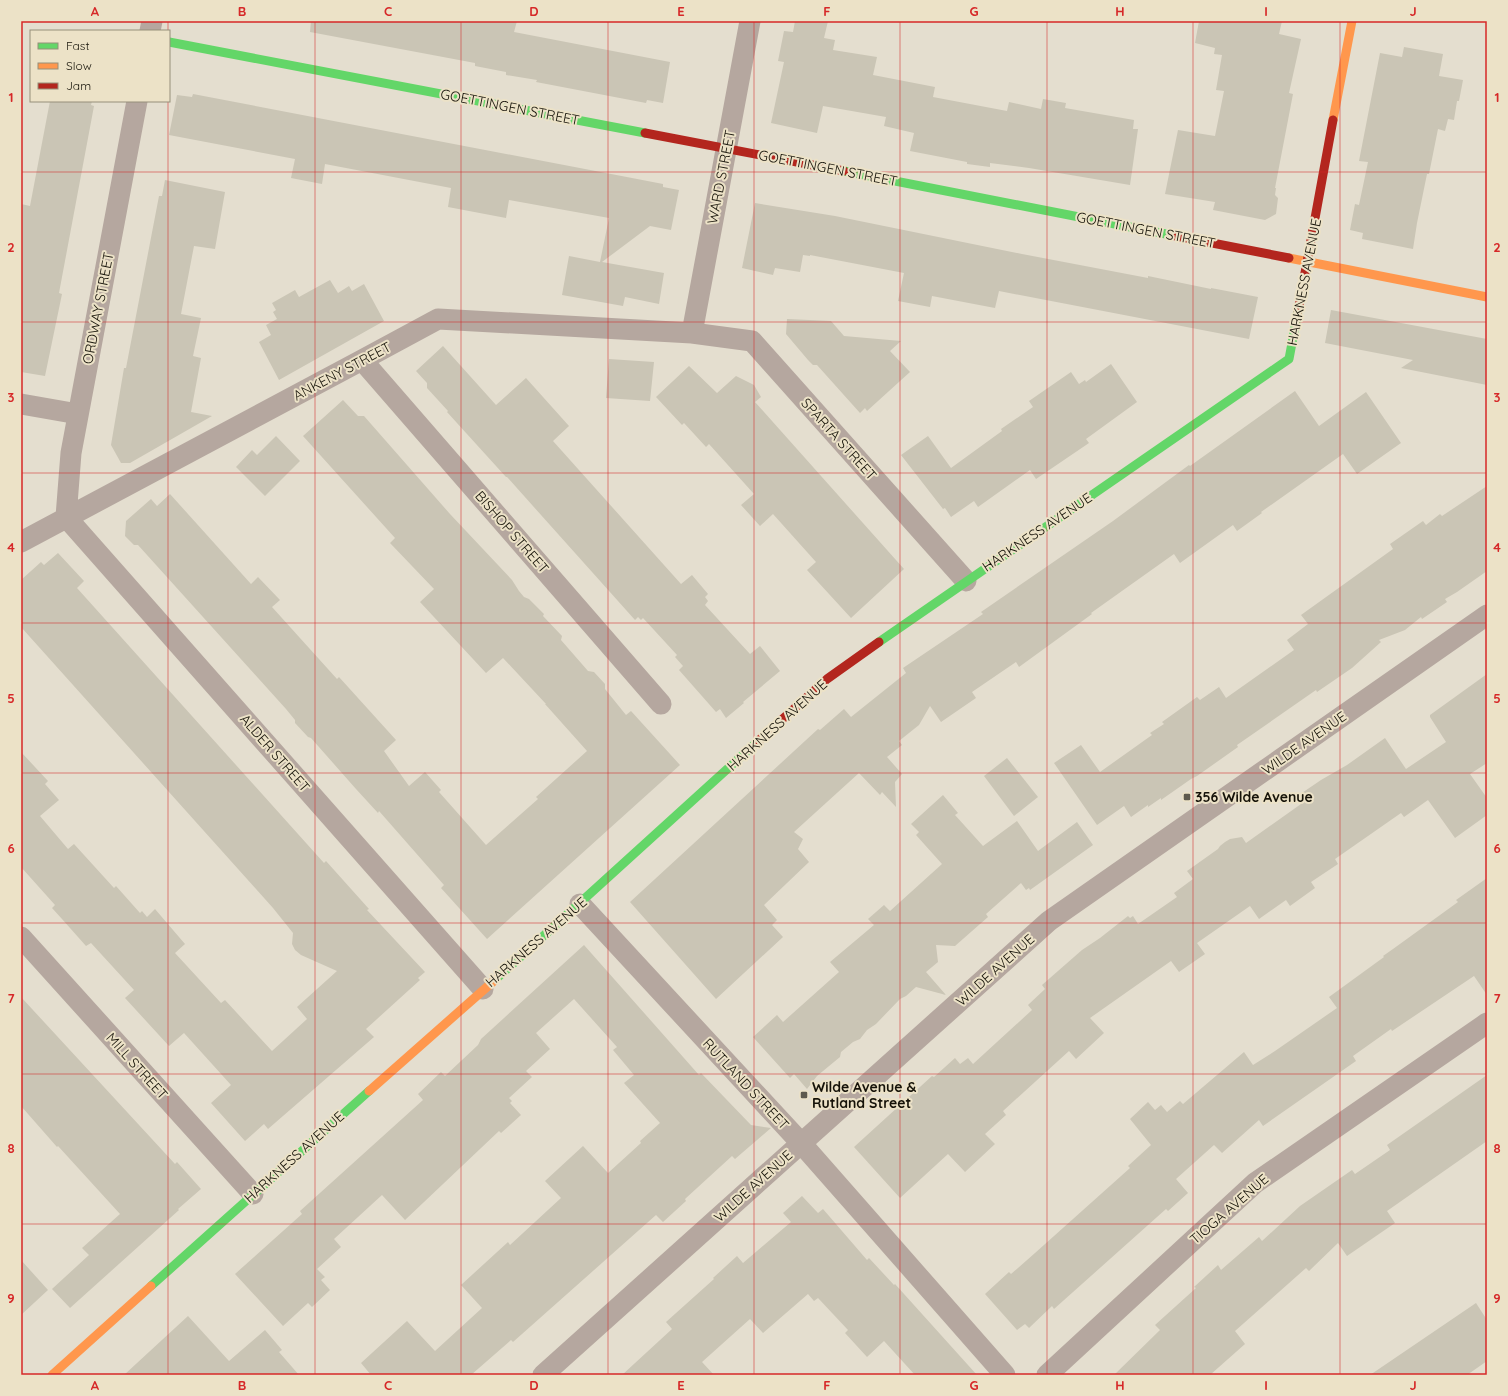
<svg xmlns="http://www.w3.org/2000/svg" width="1508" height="1396" font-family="Quicksand,sans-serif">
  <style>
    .building { fill: #cac5b5 }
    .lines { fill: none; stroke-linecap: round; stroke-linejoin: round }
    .street { stroke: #b5a79f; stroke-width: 21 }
    .fast { stroke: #63d668; stroke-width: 9 }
    .slow { stroke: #ff974d; stroke-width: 9 }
    .jam { stroke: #b3261e; stroke-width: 9 }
    .grid { fill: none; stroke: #d62828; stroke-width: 1; stroke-opacity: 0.55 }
    .poi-dot { fill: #5e5a4e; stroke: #ece2c7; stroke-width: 1.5 }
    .labels { text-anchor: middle; stroke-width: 4; stroke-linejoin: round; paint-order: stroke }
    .street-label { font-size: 14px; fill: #161309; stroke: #ece2c7 }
    .poi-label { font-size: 14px; font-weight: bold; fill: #161309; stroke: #ece2c7; text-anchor: start }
    .neatline { fill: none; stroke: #d62828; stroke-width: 1.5 }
    .grid-label { font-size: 13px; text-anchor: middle; font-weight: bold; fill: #d62828 }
  </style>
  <rect width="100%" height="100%" fill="#e4decf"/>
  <path class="building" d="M311,21H517L514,32L670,62L663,103L647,100L646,103L536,82L537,80L506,75V72L475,66V63L310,32Z
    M795,21H828L824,38L835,40L833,50L877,57L873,75L935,87L933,97L1007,111L1009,102L1041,109L1043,99L1066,103L1065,108L1134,120L1133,129H1138L1130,185L1029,168L990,163V167L967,164V162L910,151L914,133L884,126L886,117L823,106L817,133L771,123L784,62L778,61L784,31L793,32Z
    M1199,21H1282L1279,34L1301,39L1289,93L1293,94L1275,188H1276L1275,195L1278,198L1276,214L1265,220L1213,210L1215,202L1165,194L1178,130L1215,136L1224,91L1216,90L1222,55L1214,54L1215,48L1195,43Z
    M1404,47L1443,54L1439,76L1463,80L1459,101H1457L1454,120L1448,119L1445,131L1438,129L1429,174H1427L1417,223L1413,249L1362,239L1363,233L1350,230L1355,204L1359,205L1368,162L1359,161L1380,53L1402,57Z
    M193,94L632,178L663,184V187L679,190L671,230L650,226L602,262L664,273L659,304L625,297L623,306L562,295L569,256L600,262L609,218L509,200L506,218L448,207L451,188L325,164L322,184L291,178L295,159L169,135L177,95L192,97Z
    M50,101H92L91,105L94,106L59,293L62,294L45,376L21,372V204L30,206Z
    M165,180L225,192L215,249L194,246L181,314L201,318L193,356L201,358L191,412L212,416L130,463H121L111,445L124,368H126L159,196H162Z
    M755,203L835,216L1022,254L1148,278V276L1211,289V288L1258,297L1249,339L999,291L995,308L932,296L930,307L898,301L904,273L810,255V256L803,255L800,272L775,268L773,275L742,268Z
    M330,280L338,293L349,286L352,291L364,284L384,321L279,380L259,342L271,335L266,325L277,319L273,312L276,310L272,303L295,290L299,297Z
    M1331,310L1487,339V385L1401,368L1413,360L1325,343Z
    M787,319L831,321L844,336L901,341L890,351L910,372L867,411L865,408L860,413L817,365H813L808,360L786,334Z
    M443,346L496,405L526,378L569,426L553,441L681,584L692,575L708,594L705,597L708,601L705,605L750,654L760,646L780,671L743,702L744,703L726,718L720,709L716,712L679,670L683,666L675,657L677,655L643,618L641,620L638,617L635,620L507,477H506L447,412L448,411L427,388V383L416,371Z
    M609,359L654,362L650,401L606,398Z
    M1111,364L1137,402L1086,439L1089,443L1036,479L1030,470L978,507L974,501L951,517L945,508L943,509L901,455L928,436L951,468L1002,431L1001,429L1033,407L1029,401L1071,372L1079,384L1085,380L1086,382Z
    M689,366L717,393L736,376L754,385L761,397L755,402L904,569L851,618L807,570L816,562L773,514L760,526L741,505L754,494L709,444L706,447L684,423L682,425L656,397Z
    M1295,391L1319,426L1366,392L1401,443L1357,474L1343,454L1261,512L1262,513L1237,531L1233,525L1180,563L1174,554L1091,613L1092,614L1019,667L1016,662L972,692L976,698L941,722L930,706L919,725L899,741L902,745L887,757L902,774L895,782L896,807L882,792L880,795L859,773L794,832L803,839L798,849L809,862L764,905L777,920L772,925L783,937L716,999L630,902L818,729L820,730L844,709L851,717L906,673L903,668L983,614L981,612L1113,521L1189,465L1190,466Z
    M343,400L358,416H364L450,514L512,580L519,591L524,597L529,599L544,614L543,616L562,636L561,640L588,671L594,672L605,684V689L626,715L631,711L680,765L487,939L441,888L444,885L379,811L378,813L356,789L311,738L308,737L295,723V720L286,709L138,545H134L125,536L126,521L151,499L157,506L170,494L251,584L258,577L280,600L272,607L337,679L339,677L396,740L384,751L409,786L425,772L441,790L439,792L486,845L538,799L536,797L587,751L545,704H546L503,658L486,673L420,602L434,589L390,543L395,538L303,436Z
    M276,436L300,461L265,496L236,467L252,450L257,455Z
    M1487,486V571L1457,592L1445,599L1447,602L1422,619L1421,617L1405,630L1379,640L1381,642L1352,668L1317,692L1316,690L1237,745L1238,747L1197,776L1191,779L1161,800V798L1148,807V805L1131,817L1124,806L1097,825L1054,763L1081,745L1100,772L1152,735L1150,733L1164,724L1162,722L1197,697L1200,700L1219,687L1226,698L1294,650L1287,640L1308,624L1301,615L1393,549L1390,544L1423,521L1426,525L1440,514L1442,516Z
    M58,553L84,581L77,588L324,863L326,861L369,909L367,910L425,972L418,978L420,980L366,1029L374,1037L268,1129L264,1124L245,1141L211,1103L231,1085L184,1033L169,1046L125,998L134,990L91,943L86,946L62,919L52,908L55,905L21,867V752L48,781L45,784L59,800L40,816L68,849L74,844L114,888L116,886L140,913L142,911L147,917L155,909L185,944L175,953L221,1003L225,1000L272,1051L307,1019L297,1007L337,971L301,955L295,950L292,944L293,933L273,908L21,627V580L41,562L44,565Z
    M1487,674V763L1470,774L1487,798V815L1455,838L1428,800L1404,817L1401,813L1335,859L1338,864L1311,882L1315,888L1290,906L1286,900L1259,919L1250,906L1197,943L1205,954L1179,972L1171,961L1090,1018L1104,1033L1076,1059L1069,1051L1003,1111L1006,1115L985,1134L995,1144L965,1172L948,1154L900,1198L854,1147L932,1076L934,1077L955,1058L960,1064L968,1058L973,1064L1032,1010L1028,1005L1045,989L1042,985L1082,950L1100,938L1128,916L1130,918L1133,916L1138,924L1177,897L1174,893L1193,879L1187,871L1218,849L1220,846L1225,842L1230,839L1242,837L1246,843L1301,804L1296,797L1321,780L1347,765L1385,738L1406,769L1446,742L1430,717V715Z
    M1007,758L1038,797L1014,816L984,776Z
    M943,795L958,813L955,815L983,846L1017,821L1038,851L1077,822L1093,845L1030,890L1029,888L1026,890L1021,883L986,914L988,917L955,946L936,945L938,962L926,972L946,995L916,987L906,996L900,999L876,1024L867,1030L860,1039L853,1042L841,1052L840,1057L817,1076L807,1089L794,1074L790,1078L753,1037L777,1015L783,1022L839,972L830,962L874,925L868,919L884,905L890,911L942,864L916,835L919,832L911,824Z
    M1487,878V995L1474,976L1392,1031L1391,1029L1353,1056L1356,1061L1263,1126L1259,1120L1222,1153L1214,1145L1176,1179L1188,1193L1168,1211L1166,1209L1054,1309L1052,1306L1029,1328L1025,1324L1017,1330L985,1294L1009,1272L1011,1274L1035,1253L1130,1168L1128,1166L1151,1145L1130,1119L1148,1102L1155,1110L1161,1105L1167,1112L1180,1101L1183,1104L1244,1052L1253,1065L1275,1051L1337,1008L1329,997L1384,957L1383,956L1393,949L1458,902L1456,900Z
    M584,945L699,1075L701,1073L751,1125L771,1128L735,1159L732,1156L685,1199L686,1201L663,1222L656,1215L513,1342L511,1340L471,1375H371L361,1363L407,1321L435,1351L482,1308L461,1285L508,1242L510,1245L561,1198L545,1181L583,1146L608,1173L641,1143L640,1141L660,1123L624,1083L634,1075L613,1050L617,1047L574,999L536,1033L550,1049L526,1071L532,1077L509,1098L512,1101L510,1103L521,1115L501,1133L499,1131L405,1220L382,1195L334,1239L341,1247L317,1269L325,1277L321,1280L330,1290L312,1307L308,1303L283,1326L235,1274L302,1214L300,1211L423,1100L418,1094L441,1072L445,1076L478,1045L481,1039Z
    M21,997L175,1164L177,1162L201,1189L178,1209L179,1210L70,1308L52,1289L89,1255L82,1248L120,1214L58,1146L57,1147L21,1106Z
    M1487,1075V1141L1387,1211L1395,1223L1347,1256L1338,1243L1309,1271L1306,1268L1235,1331L1245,1344L1210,1375H1114L1160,1330L1155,1325L1196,1288L1194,1287L1218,1265L1221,1270L1259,1237L1262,1241L1300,1206L1352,1170L1355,1174L1390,1150L1387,1145Z
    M802,1196L818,1213L823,1209L867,1260L869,1258L894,1285L895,1284L977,1375H915L884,1341L867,1357L845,1333L848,1330L818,1298L814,1301L808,1294L763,1333L750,1319L702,1362L714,1375H622L672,1329L666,1322L714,1279L713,1278L737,1256L743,1263L791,1222L783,1213Z
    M21,1260L48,1290L21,1315Z
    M1476,1303L1487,1320V1361L1467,1375H1370Z
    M188,1316L229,1361L265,1330L282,1350L279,1352L299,1375H124Z"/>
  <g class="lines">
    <path class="street" d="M150,31L152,21
      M137,101L71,453L66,517L483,989
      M692,333L750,21
      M362,360L661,704
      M21,404L78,414
      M21,542L362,360L438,319L692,333L752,341L966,581
      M580,904L801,1143L1005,1375
      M21,937L253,1194
      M543,1375L1049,921L1487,615
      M1047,1375L1255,1183L1487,1023"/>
    <path class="fast" d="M169,42L645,133
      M844,171L1171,235
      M879,642L1289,359L1298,311
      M496,979L757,742
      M151,1286L369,1091"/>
    <path class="slow" d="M1333,120L1352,21
      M1289,258L1487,297
      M369,1091L496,979
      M52,1375L151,1286"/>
    <path class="jam" d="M645,133L844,171
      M1171,235L1289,258
      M1298,311L1333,120
      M757,742L827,679L879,642"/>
  </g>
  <path class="grid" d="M168,21V31M315,21V1375M461,21V1375M608,21V1375M754,21V1375M900,21V1375M1047,21V1375M1193,21V1375M1340,21V1375M168,101V1375M21,172H1487M21,322H1487M21,473H1487M21,623H1487M21,773H1487M21,923H1487M21,1074H1487M21,1224H1487"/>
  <g class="poi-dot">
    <rect x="1183" y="793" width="8" height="8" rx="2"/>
    <rect x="800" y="1091" width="8" height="8" rx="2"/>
  </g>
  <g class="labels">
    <g class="street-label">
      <text transform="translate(510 107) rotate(11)" y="5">GOETTINGEN STREET</text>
      <text transform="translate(828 168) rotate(11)" y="5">GOETTINGEN STREET</text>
      <text transform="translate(721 177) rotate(-79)" y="5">WARD STREET</text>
      <text transform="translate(1146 230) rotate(11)" y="5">GOETTINGEN STREET</text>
      <text transform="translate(1304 282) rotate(-79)" y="5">HARKNESS AVENUE</text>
      <text transform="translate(98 308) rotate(-79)" y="5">ORDWAY STREET</text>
      <text transform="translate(342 371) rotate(-28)" y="5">ANKENY STREET</text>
      <text transform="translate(839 439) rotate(48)" y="5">SPARTA STREET</text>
      <text transform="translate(512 532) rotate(49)" y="5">BISHOP STREET</text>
      <text transform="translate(1037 532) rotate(-34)" y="5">HARKNESS AVENUE</text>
      <text transform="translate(777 725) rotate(-42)" y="5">HARKNESS AVENUE</text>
      <text transform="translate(1304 743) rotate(-35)" y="5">WILDE AVENUE</text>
      <text transform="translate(275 753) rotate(49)" y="5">ALDER STREET</text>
      <text transform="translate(536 942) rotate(-41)" y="5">HARKNESS AVENUE</text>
      <text transform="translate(995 970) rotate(-42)" y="5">WILDE AVENUE</text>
      <text transform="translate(137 1066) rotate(48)" y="5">MILL STREET</text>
      <text transform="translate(746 1084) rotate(47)" y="5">RUTLAND STREET</text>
      <text transform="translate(294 1157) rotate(-42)" y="5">HARKNESS AVENUE</text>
      <text transform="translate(753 1186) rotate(-42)" y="5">WILDE AVENUE</text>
      <text transform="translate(1229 1209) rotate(-41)" y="5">TIOGA AVENUE</text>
    </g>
    <g class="poi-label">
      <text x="1195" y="802">356 Wilde Avenue</text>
      <text x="812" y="1092">Wilde Avenue &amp;<tspan x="812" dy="16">Rutland Street</tspan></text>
    </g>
  </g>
  <rect width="1508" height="1396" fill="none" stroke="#ece2c7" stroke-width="44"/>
  <rect x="30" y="30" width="140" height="72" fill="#ece2c7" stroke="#968f7b"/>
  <rect x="38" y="43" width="20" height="6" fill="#63d668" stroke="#968f7b"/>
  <text x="66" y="50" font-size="12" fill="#161309">Fast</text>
  <rect x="38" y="63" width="20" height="6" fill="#ff974d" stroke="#968f7b"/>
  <text x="66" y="70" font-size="12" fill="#161309">Slow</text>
  <rect x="38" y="83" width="20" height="6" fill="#b3261e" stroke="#968f7b"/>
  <text x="66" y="90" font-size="12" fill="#161309">Jam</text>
  <rect x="22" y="22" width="1464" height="1352" class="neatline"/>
  <g class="grid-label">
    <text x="95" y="16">A</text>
    <text x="242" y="16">B</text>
    <text x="388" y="16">C</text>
    <text x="534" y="16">D</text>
    <text x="681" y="16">E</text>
    <text x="827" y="16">F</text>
    <text x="974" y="16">G</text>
    <text x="1120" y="16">H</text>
    <text x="1266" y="16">I</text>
    <text x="1413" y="16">J</text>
    <text x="11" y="102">1</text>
    <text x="1497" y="102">1</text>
    <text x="11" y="252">2</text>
    <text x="1497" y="252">2</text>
    <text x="11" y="402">3</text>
    <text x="1497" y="402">3</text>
    <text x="11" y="552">4</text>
    <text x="1497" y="552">4</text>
    <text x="11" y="703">5</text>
    <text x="1497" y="703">5</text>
    <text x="11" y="853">6</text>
    <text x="1497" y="853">6</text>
    <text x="11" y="1003">7</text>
    <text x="1497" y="1003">7</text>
    <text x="11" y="1153">8</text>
    <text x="1497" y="1153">8</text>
    <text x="11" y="1303">9</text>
    <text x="1497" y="1303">9</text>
    <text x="95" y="1390">A</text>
    <text x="242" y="1390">B</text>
    <text x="388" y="1390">C</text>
    <text x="534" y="1390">D</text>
    <text x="681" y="1390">E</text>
    <text x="827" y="1390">F</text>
    <text x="974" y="1390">G</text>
    <text x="1120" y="1390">H</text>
    <text x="1266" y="1390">I</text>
    <text x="1413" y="1390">J</text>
  </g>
</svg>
